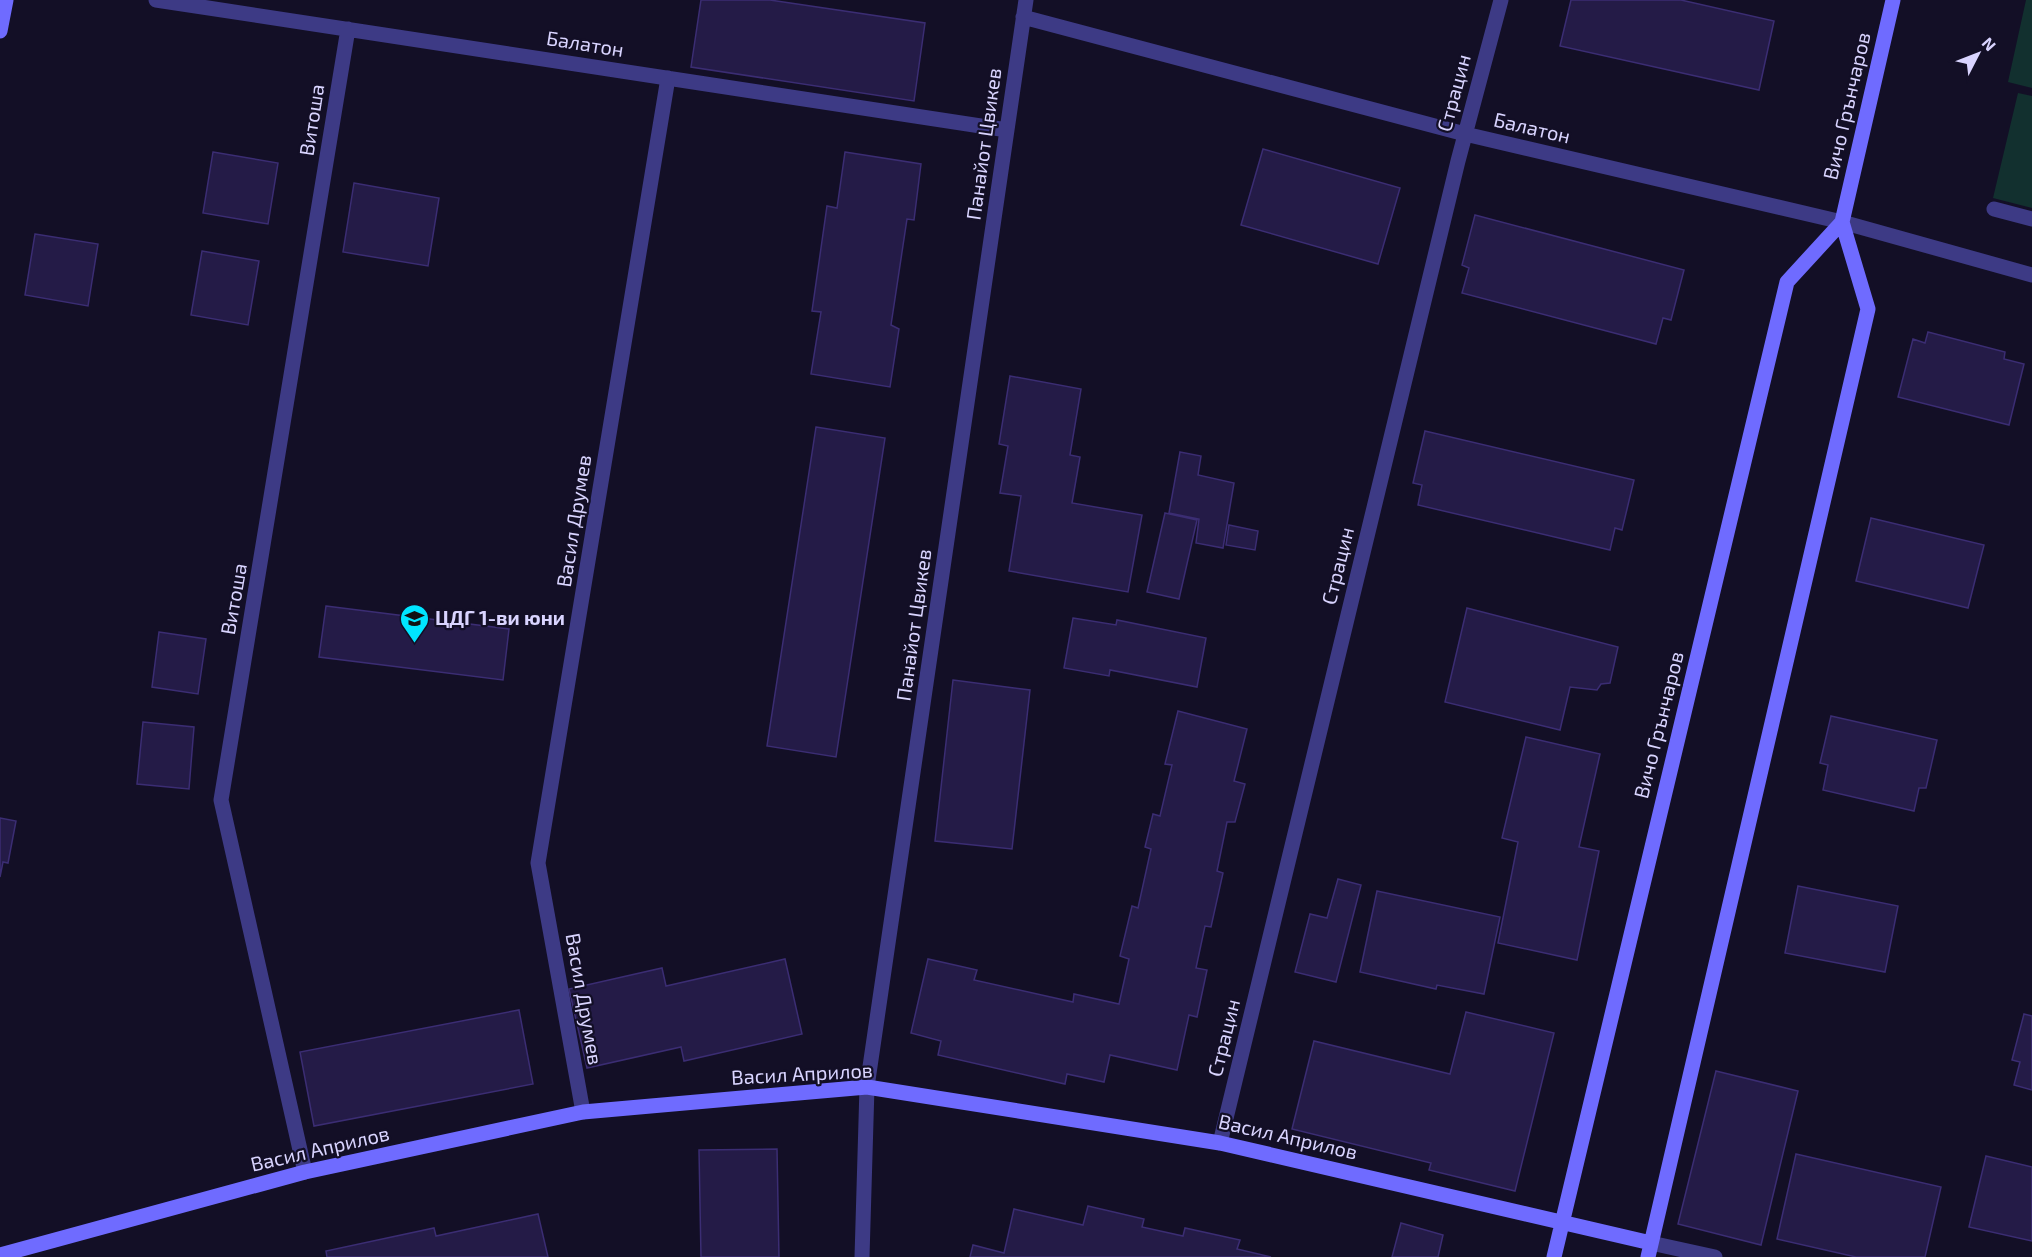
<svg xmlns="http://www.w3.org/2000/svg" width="2032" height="1257" font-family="'Exo 2',sans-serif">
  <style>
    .green { fill: #12302f }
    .building { fill: #241b47; stroke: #3b2d73; stroke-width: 1.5 }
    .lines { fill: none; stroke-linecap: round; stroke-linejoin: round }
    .lane { stroke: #3d3a85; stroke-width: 15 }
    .street { stroke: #3d3a85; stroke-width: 15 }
    .secondary { stroke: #6f6bff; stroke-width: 15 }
    .labels { text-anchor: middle; stroke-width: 4.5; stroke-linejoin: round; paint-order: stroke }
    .street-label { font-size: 20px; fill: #d9d4ff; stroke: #130f26 }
    .poi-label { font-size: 20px; font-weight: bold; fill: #d9d4ff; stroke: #130f26; text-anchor: start }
  </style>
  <rect width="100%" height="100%" fill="#130f26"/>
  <path class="green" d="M2026,0H2032V88L2008,82Z
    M2018,93L2032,96V208L1993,198Z"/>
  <path class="building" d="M701,0H770L925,23L914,101L691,67Z
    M1571,0H1681L1774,21L1759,90L1560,46Z
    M1263,149L1400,188L1378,264L1241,225Z
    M213,152L278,163L268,224L203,213Z
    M845,152L921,164L914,220L907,219L891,325L899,329L890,387L811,374L821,312L812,311L827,206L837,208Z
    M354,183L439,198L428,266L343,252Z
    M1475,215L1684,270L1671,320L1663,318L1656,344L1462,293L1469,268L1462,265Z
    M35,234L98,244L88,306L25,295Z
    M202,251L259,261L248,325L191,315Z
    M1928,332L2005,352L2004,359L2024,364L2009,425L1898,397L1913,339L1925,343Z
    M1010,376L1081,389L1070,455L1080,457L1072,503L1142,515L1128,592L1009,571L1021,496L1000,493L1008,446L999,444Z
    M816,427L885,438L836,757L767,746Z
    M1425,431L1634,480L1622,530L1615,528L1610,550L1418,505L1422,485L1413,483Z
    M1180,452L1201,456L1198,475L1234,483L1223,548L1196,543L1199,519L1169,513Z
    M1165,513L1197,520L1179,599L1147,592Z
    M1871,518L1984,545L1968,608L1856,581Z
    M1229,525L1258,531L1255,550L1226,545Z
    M326,606L509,629L503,680L319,657Z
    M1467,608L1618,647L1610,683L1601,684L1597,690L1570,687L1560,730L1445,702Z
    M1073,618L1116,625L1117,620L1206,638L1197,687L1110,670L1109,676L1064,668Z
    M159,632L206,639L198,694L152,687Z
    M953,680L1030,690L1012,849L935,841Z
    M1178,711L1247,729L1234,781L1245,784L1235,822H1227L1217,871L1223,873L1211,927L1205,926L1196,968L1207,970L1197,1017L1189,1015L1177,1070L1110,1055L1104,1082L1067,1074L1065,1084L938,1055L941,1041L911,1033L928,959L977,970L974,980L1073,1002L1074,994L1119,1004L1129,959L1120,956L1132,906L1138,908L1151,849L1145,847L1153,814L1160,816L1172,765L1165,764Z
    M1831,716L1937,740L1926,788H1919L1914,811L1823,790L1828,765L1820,763Z
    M143,722L194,727L189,789L137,784Z
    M1526,737L1600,754L1579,847L1599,851L1577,960L1498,943L1518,842L1502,838Z
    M0,818L16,821L8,863L3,862L0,877Z
    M1338,879L1361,885L1336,982L1295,972L1310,914L1327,918Z
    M1798,886L1898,906L1885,972L1785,953Z
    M1377,891L1500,917L1484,994L1437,985L1436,989L1360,972Z
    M785,959L802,1034L684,1061L681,1047L587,1068L569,989L662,968L666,986Z
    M519,1010L533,1084L314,1126L300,1052Z
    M1466,1012L1554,1033L1515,1191L1429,1170L1431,1163L1292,1129L1314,1041L1450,1074Z
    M2024,1014L2032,1016V1090L2014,1085L2020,1062L2012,1060Z
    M1716,1071L1798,1091L1761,1245L1678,1224Z
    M777,1149L779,1257H701L699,1150Z
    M1796,1154L1941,1187L1925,1257H1856L1777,1239Z
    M1986,1156L2032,1167V1241L1969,1227Z
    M1088,1206L1144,1219L1142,1227L1183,1236L1185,1228L1240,1240L1237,1249L1271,1257H970L973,1245L1004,1253L1014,1209L1083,1225Z
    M538,1214L548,1257H327L326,1251L434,1228L436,1236Z
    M1401,1223L1443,1235L1438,1257H1392Z"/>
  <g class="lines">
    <path class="lane" d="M1994,209L2032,219"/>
    <path class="street" d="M156,0L1007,130
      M1023,17L1465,134L1842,222L2032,275
      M583,1112L538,863L668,78
      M1220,1143L1458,161L1501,0
      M305,1172L221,800L348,29
      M1651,1243L1715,1257
      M862,1257L867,1087L1026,0"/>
    <path class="secondary" d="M0,31L6,0
      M0,1255L305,1172L583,1112L867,1087L1220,1143L1651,1243
      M1554,1257L1787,282L1842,222L1893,0
      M1648,1257L1868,309L1842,222"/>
  </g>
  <defs>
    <symbol id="school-pin" viewBox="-11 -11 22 30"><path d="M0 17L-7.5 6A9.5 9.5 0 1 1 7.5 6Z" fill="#00e5ff" stroke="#130f26"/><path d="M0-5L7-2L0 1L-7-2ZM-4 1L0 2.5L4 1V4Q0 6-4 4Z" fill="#111"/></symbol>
  </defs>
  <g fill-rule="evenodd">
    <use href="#school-pin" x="398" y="602" width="33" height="45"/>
  </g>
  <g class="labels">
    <g class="street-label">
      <text transform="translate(585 44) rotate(9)" y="7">Балатон</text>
      <text transform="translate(1454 93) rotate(-75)" y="7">Страцин</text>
      <text transform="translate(1847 106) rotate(-77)" y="7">Вичо Грънчаров</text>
      <text transform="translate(312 120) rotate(-81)" y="7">Витоша</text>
      <text transform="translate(1532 128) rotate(13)" y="7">Балатон</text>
      <text transform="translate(984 144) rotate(-82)" y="7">Панайот Цвикев</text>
      <text transform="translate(574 521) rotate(-81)" y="7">Васил Друмев</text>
      <text transform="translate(1338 566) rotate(-76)" y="7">Страцин</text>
      <text transform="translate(234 599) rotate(-80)" y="7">Витоша</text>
      <text transform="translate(914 625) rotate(-82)" y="7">Панайот Цвикев</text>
      <text transform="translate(1659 725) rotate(-76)" y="7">Вичо Грънчаров</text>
      <text transform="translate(584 999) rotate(80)" y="7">Васил Друмев</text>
      <text transform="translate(1224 1038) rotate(-76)" y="7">Страцин</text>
      <text transform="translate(802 1074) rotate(-3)" y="7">Васил Априлов</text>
      <text transform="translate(1288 1137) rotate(13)" y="7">Васил Априлов</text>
      <text transform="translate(320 1149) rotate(-13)" y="7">Васил Априлов</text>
    </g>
    <g class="poi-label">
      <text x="435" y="625">ЦДГ 1-ви юни</text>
    </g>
  </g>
  <g transform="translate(1978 54) rotate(48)" stroke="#130f26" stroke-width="4.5" paint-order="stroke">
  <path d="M0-4.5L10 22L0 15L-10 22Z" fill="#d9d4ff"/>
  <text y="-9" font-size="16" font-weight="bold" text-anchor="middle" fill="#d9d4ff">N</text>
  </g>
</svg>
